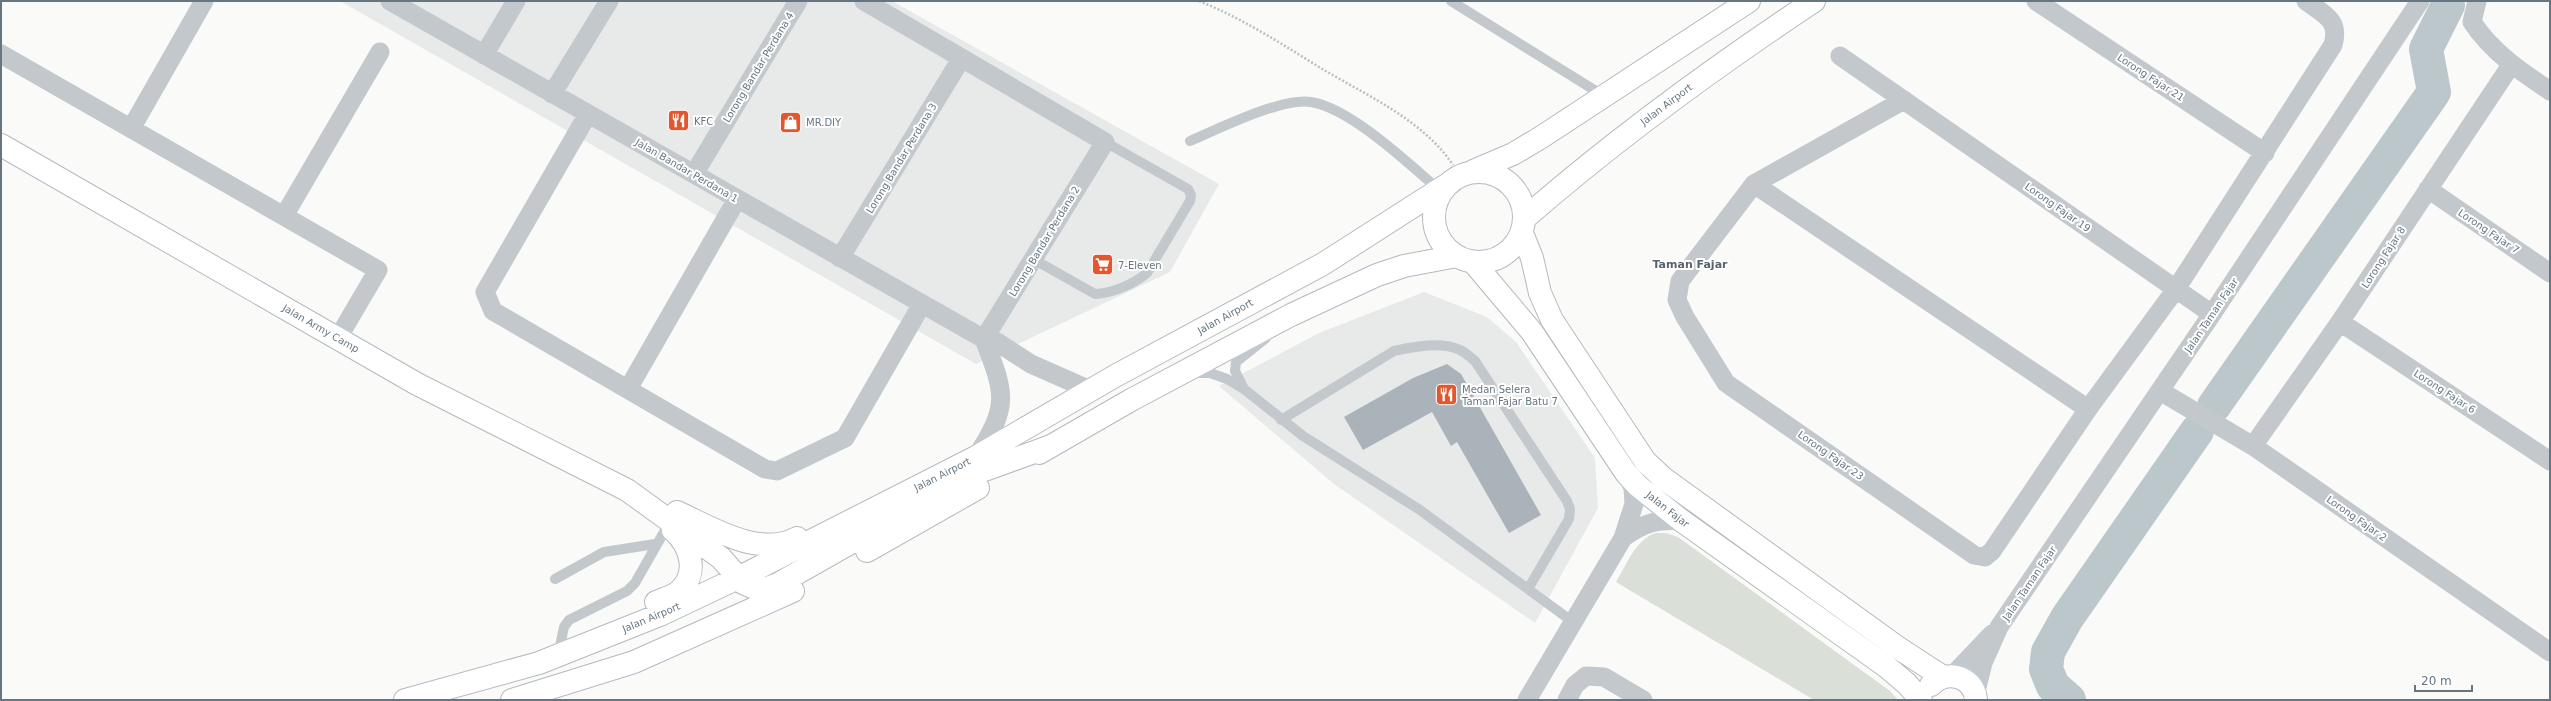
<svg xmlns="http://www.w3.org/2000/svg" width="2551" height="701" font-family="'DejaVu Sans',sans-serif">
  <style>
    .built { fill: #e8e9e9 }
    .green { fill: #dadfd7 }
    .lines { fill: none; stroke-linecap: round; stroke-linejoin: round }
    .river { stroke: #bbc7cb; stroke-width: 34 }
    .building { fill: #aab3b9 }
    .secondary-casing { stroke: #b3babf; stroke-width: 24 }
    .path { stroke: #bbbfc2; stroke-width: 2.5; stroke-dasharray: 2 2; stroke-linecap: butt }
    .lane { stroke: #c3c8cc; stroke-width: 10 }
    .street { stroke: #c3c8cc; stroke-width: 19 }
    .secondary { stroke: #fff; stroke-width: 22 }
    .labels { text-anchor: middle; stroke-width: 4; stroke-linejoin: round; paint-order: stroke }
    .street-label { font-size: 10px; fill: #657683; stroke: #fff }
    .poi-label { font-size: 10px; fill: #657683; stroke: #fff; text-anchor: start }
    .neighbourhood-label { font-size: 11px; font-weight: bold; fill: #57646e; stroke: #fff }
  </style>
  <rect width="100%" height="100%" fill="#fafaf8"/>
  <path class="built" d="M340,1H892L1219,184L1170,272L976,364Z
    M1424,292L1487,317L1516,342L1595,458L1598,508L1535,623L1334,484L1219,386L1319,333Z"/>
  <path class="green" d="M1656,533H1666L1678,537L1890,691L1898,700H1814L1616,582C1627,564 1636,539 1656,533Z"/>
  <g class="lines">
    <path class="river" d="M2214,406L2434,92L2426,49L2448,5
      M2069,700L2053,686L2046,669L2048,652L2067,618L2197,431"/>
  </g>
  <path class="building" d="M1447,364L1461,374L1541,515L1509,533L1457,442L1451,446L1432,412L1363,450L1344,417L1413,378Z"/>
  <g class="lines">
    <defs>
      <path id="secondary" d="M1,145L417,384L627,490L721,558L743,583L752,587L767,588L778,584L968,476L1051,446
        M1473,171L1513,154L1540,138L1749,1
        M1434 217a45 45 0 1 1 90 0a45 45 0 1 1-90 0Z
        M1525,218C1617,138 1713,68 1814,1
        M1522,233L1532,258L1540,293L1552,320L1645,461L1663,478L1897,647L1943,677
        M1473,262L1532,332L1626,473L1638,486L1682,521L1887,667L1907,684L1921,700
        M1039,453L1131,400L1291,315L1377,275L1404,266L1457,256
        M677,512C712,528 759,558 797,538
        M867,551L978,488
        M656,602C663,599 671,597 677,593C700,575 691,546 673,530
        M1931,685C1947,669 1974,676 1976,700
        M405,700L539,663L662,614L740,577L976,457L1115,376L1323,264L1448,184
        M512,700L634,662L793,591"/>
    </defs>
    <use href="#secondary" class="secondary-casing"/>
    <path class="path" d="M1199,1C1244,19 1283,45 1324,70C1368,96 1424,121 1453,165"/>
    <path class="lane" d="M1451,1L1604,96
      M1190,141C1218,129 1282,97 1311,102C1350,108 1408,163 1438,189
      M1033,259L1095,294C1113,293 1134,284 1147,273L1190,201L1191,195L1188,189L1105,142
      M1191,373H1210L1227,379L1244,389L1303,436L1420,510L1573,622
      M1244,389L1235,371L1236,362L1266,338
      M1281,420L1394,351C1413,347 1441,341 1460,350C1465,352 1470,357 1475,361L1567,501L1570,509L1569,519L1528,589
      M555,579L604,552L655,544
      M560,646L564,627L569,620L627,591L635,583L668,525"/>
    <path class="street" d="M390,1L984,339L997,342L1031,364L1090,390
      M864,1L1105,142L984,339
      M2036,1L2265,153
      M2477,1L2472,22C2492,52 2520,71 2550,91
      M1,54L378,270L338,338
      M484,55L516,1
      M1840,56L2212,314
      M552,94L609,1
      M1904,100L1754,184L1680,281L1677,300L1685,317L1726,383L1974,555L1985,557L1992,551L2088,409L2176,289L2333,45C2340,20 2325,15 2306,1
      M588,114L485,292L493,311L765,469L777,471L845,438L922,304
      M132,127L204,1
      M694,174L798,1
      M1754,184L2088,409
      M2428,189L2550,273
      M284,216L380,52
      M840,258L961,59
      M2340,322L2550,461
      M628,389L737,199
      M2160,391L2253,446L2550,652
      M2253,446L2340,322L2511,65
      M976,457C1010,405 1005,394 984,339
      M1623,538C1643,523 1657,519 1682,521
      M1952,676L1992,634
      M1975,695L1983,663L1999,627L2212,314L2420,1
      M1527,700L1623,538L1634,504L1633,488L1626,473
      M1567,700L1575,685L1586,676L1604,677L1643,700"/>
    <use href="#secondary" class="secondary"/>
  </g>
  <defs>
    <symbol id="restaurant-square" viewBox="-11 -11 22 22"><rect x="-9" y="-9" width="18" height="18" rx="4" fill="#e4572e" stroke="#fff"/><path d="M-5-6h1v4h1v-4h1v4h1v-4h1v5L-1.5 .5V6h-2V.5L-5-1ZM5-6V6H3V1.5H1.5Q1.5-4 5-6Z" fill="#fff"/></symbol>
    <symbol id="shop-square" viewBox="-11 -11 22 22"><rect x="-9" y="-9" width="18" height="18" rx="4" fill="#e4572e" stroke="#fff"/><path d="M-5-2.5h2.3a2.7 3.5 0 0 1 5.4 0H5L5.5 6h-11ZM-1.5-2.5h3a1.5 2.3 0 0 0-3 0Z" fill="#fff"/></symbol>
    <symbol id="supermarket-square" viewBox="-11 -11 22 22"><rect x="-9" y="-9" width="18" height="18" rx="4" fill="#e4572e" stroke="#fff"/><path d="M-6-5.5h2.5l.6 2H6L4.5 2H-2.5L-4.4-4H-6ZM-1.5 3.2a1.3 1.3 0 1 0 .1 0ZM3 3.2a1.3 1.3 0 1 0 .1 0Z" fill="#fff"/></symbol>
  </defs>
  <g fill-rule="evenodd">
    <use href="#restaurant-square" x="666" y="108" width="25" height="25"/>
    <use href="#shop-square" x="778" y="110" width="25" height="25"/>
    <use href="#supermarket-square" x="1090" y="252" width="25" height="25"/>
    <use href="#restaurant-square" x="1434" y="382" width="25" height="25"/>
  </g>
  <g class="labels">
    <g class="street-label">
      <text transform="translate(758 67) rotate(-59)" y="4">Lorong Bandar Perdana 4</text>
      <text transform="translate(2151 77) rotate(33)" y="4">Lorong Fajar 21</text>
      <text transform="translate(1666 104) rotate(-37)" y="4">Jalan Airport</text>
      <text transform="translate(901 158) rotate(-59)" y="4">Lorong Bandar Perdana 3</text>
      <text transform="translate(687 170) rotate(30)" y="4">Jalan Bandar Perdana 1</text>
      <text transform="translate(2058 207) rotate(35)" y="4">Lorong Fajar 19</text>
      <text transform="translate(2489 231) rotate(34)" y="4">Lorong Fajar 7</text>
      <text transform="translate(1044 241) rotate(-59)" y="4">Lorong Bandar Perdana 2</text>
      <text transform="translate(2383 257) rotate(-57)" y="4">Lorong Fajar 8</text>
      <text transform="translate(2211 315) rotate(-56)" y="4">Jalan Taman Fajar</text>
      <text transform="translate(1225 316) rotate(-29)" y="4">Jalan Airport</text>
      <text transform="translate(321 328) rotate(30)" y="4">Jalan Army Camp</text>
      <text transform="translate(2445 391) rotate(33)" y="4">Lorong Fajar 6</text>
      <text transform="translate(1831 455) rotate(35)" y="4">Lorong Fajar 23</text>
      <text transform="translate(942 474) rotate(-27)" y="4">Jalan Airport</text>
      <text transform="translate(1668 509) rotate(38)" y="4">Jalan Fajar</text>
      <text transform="translate(2357 518) rotate(35)" y="4">Lorong Fajar 2</text>
      <text transform="translate(2029 583) rotate(-56)" y="4">Jalan Taman Fajar</text>
      <text transform="translate(651 617) rotate(-23)" y="4">Jalan Airport</text>
    </g>
    <g class="poi-label">
      <text x="694" y="125">KFC</text>
      <text x="806" y="126">MR.DIY</text>
      <text x="1118" y="269">7-Eleven</text>
      <text x="1462" y="393">Medan Selera<tspan x="1462" dy="12">Taman Fajar Batu 7</tspan></text>
    </g>
    <g class="neighbourhood-label">
      <text x="1690" y="268">Taman Fajar</text>
    </g>
  </g>
  <rect width="2551" height="701" fill="none" stroke="#657683" stroke-width="4"/>
  <path d="M2415 685v6h57v-6" fill="none" stroke="#657683" stroke-width="2"/>
  <text x="2421" y="685" font-size="12" fill="#657683" stroke="#ffffff" stroke-width="3" paint-order="stroke">20 m</text>
</svg>
